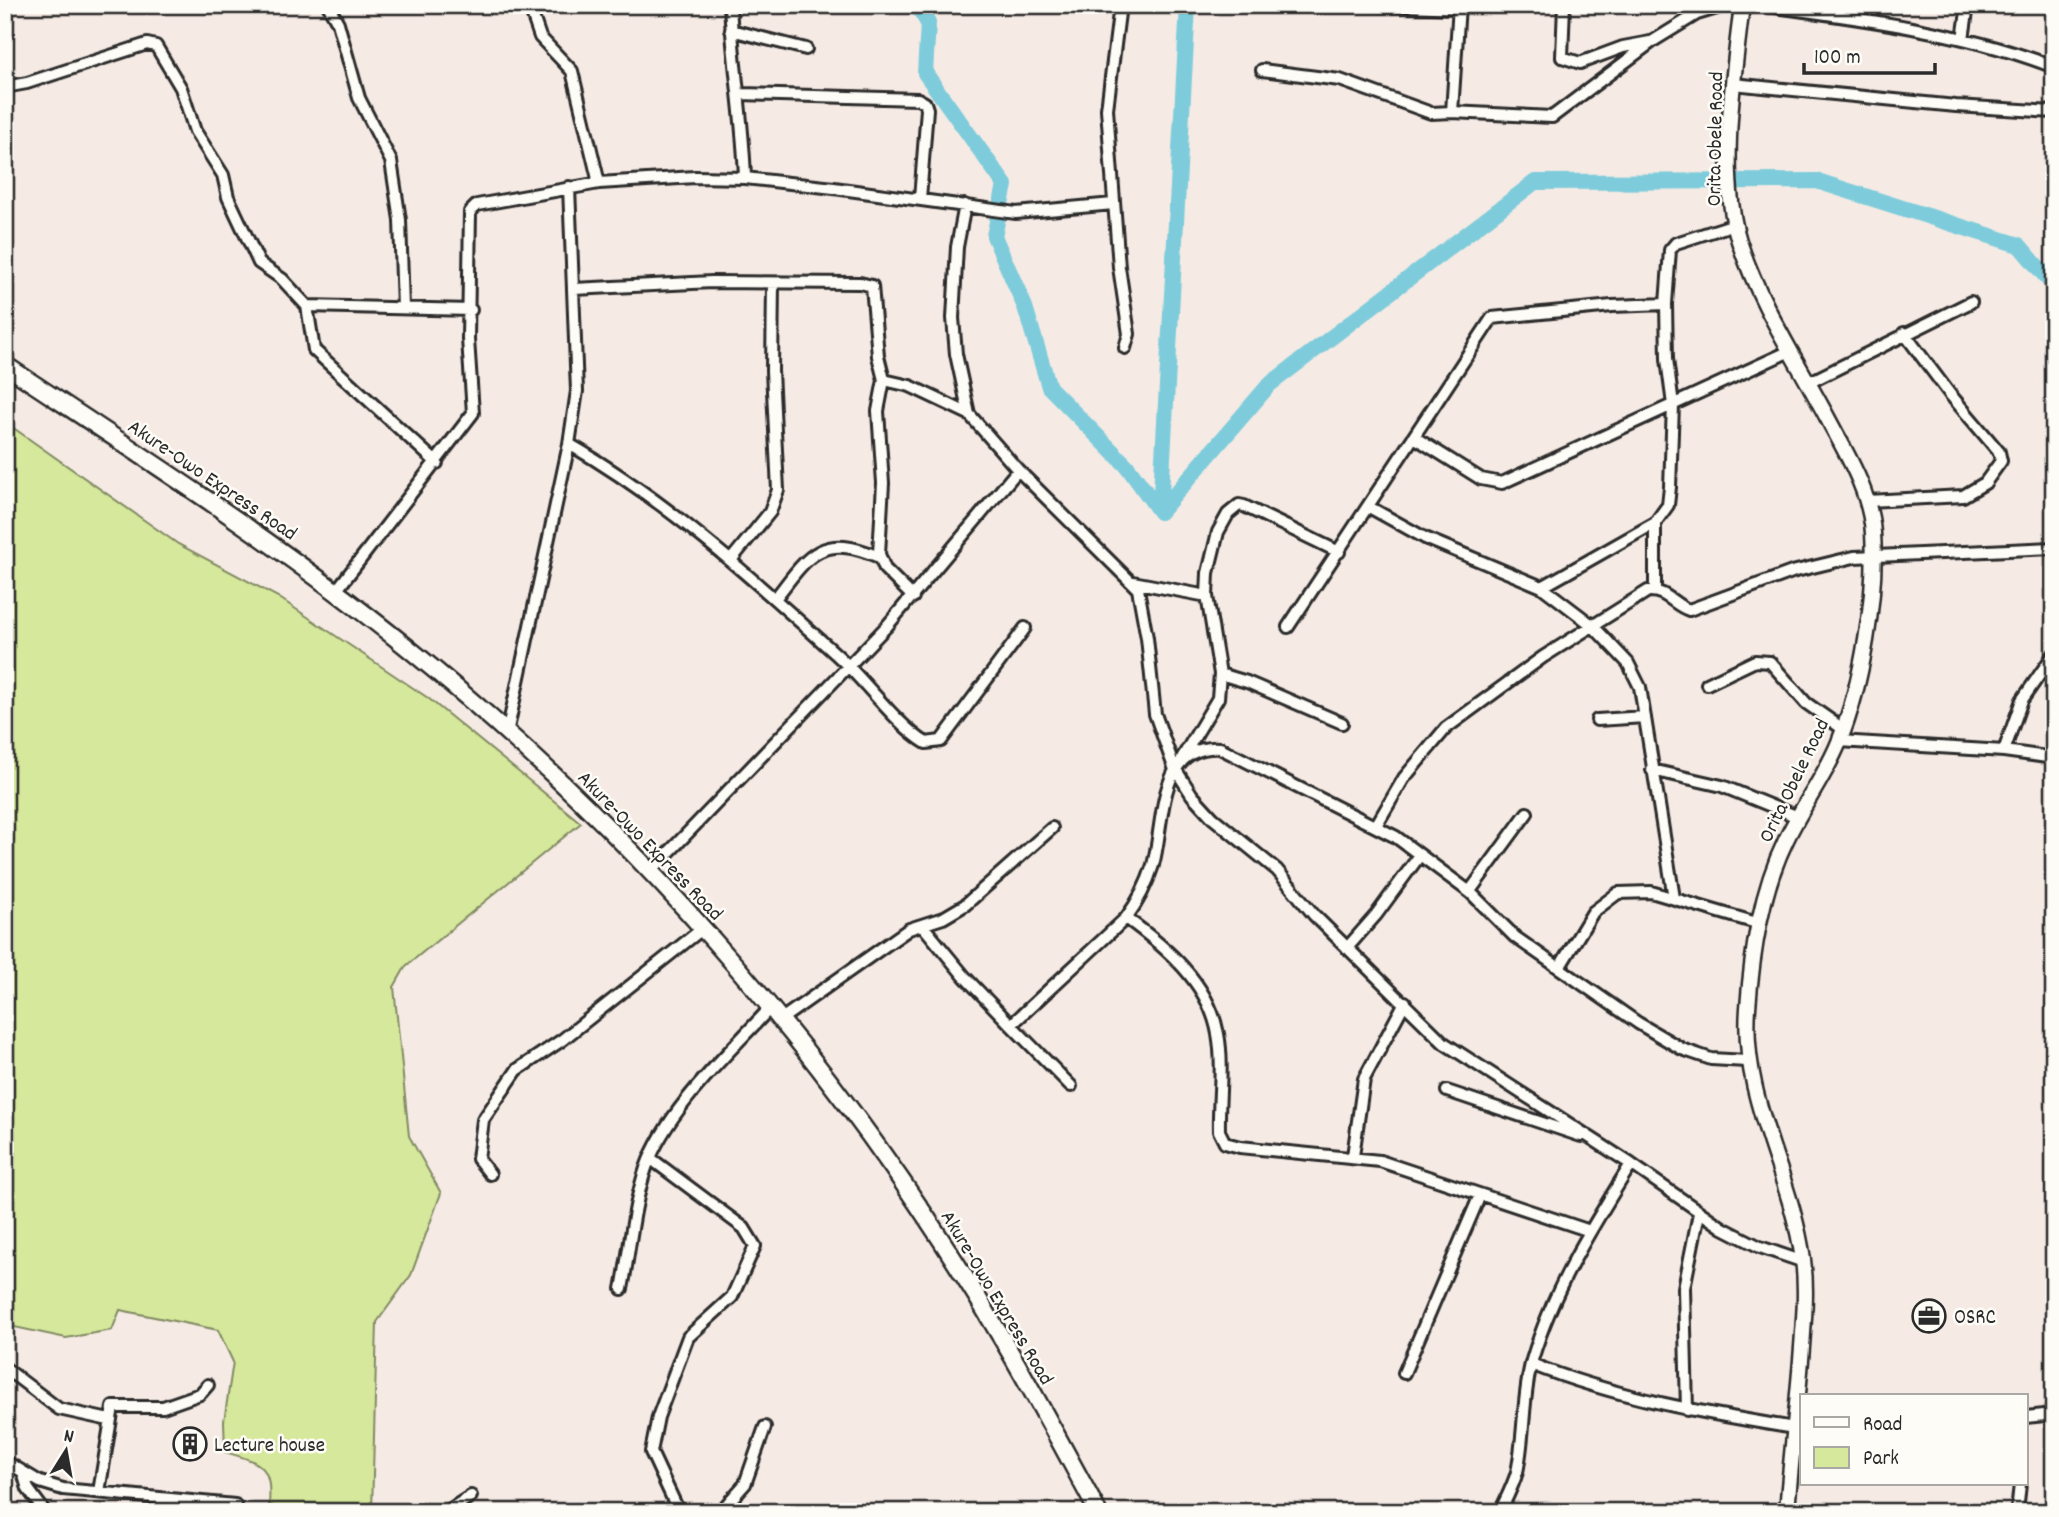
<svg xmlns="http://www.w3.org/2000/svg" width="2059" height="1517" font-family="Dekko,sans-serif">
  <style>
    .green { fill: #d6e89b; stroke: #808a63; stroke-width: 2 }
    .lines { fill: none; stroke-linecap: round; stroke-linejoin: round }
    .river { stroke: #7eccdb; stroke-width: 16 }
    .minor-casing { stroke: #2b2b2b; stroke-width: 16 }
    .major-casing { stroke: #2b2b2b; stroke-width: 19 }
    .highway-casing { stroke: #2b2b2b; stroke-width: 21 }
    .minor { stroke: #fdfcf7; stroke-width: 10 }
    .major { stroke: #fdfcf7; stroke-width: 14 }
    .highway { stroke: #fdfcf7; stroke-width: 16 }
    .labels { text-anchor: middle; stroke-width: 5; stroke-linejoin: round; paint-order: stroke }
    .street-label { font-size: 21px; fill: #2b2b2b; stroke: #fdfcf7 }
    .poi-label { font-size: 21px; fill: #2b2b2b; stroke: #fdfcf7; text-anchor: start }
  </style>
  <rect width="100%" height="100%" fill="#f6eae4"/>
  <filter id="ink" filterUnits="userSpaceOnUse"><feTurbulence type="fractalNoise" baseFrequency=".0143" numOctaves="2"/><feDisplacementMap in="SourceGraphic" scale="14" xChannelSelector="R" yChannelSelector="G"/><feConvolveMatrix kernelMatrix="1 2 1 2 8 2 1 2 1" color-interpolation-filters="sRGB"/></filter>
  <g filter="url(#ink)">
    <path class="green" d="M5,422L178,544L278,597L428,698L581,823L406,966L394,987L409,1136L441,1193L411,1275L377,1322L372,1512L308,1508L294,1512L269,1505C272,1464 261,1463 225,1452L224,1421L233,1362L218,1330L120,1310L112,1330L66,1338L5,1325Z"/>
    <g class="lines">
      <path class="river" d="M917,5L928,23L925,73L1005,185L994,236L1025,307L1049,387L1127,466L1160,512L1269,385L1535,182L1817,181L2019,245L2054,286
        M1160,512L1188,5"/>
      <defs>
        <path id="minor" d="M328,5L338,23L359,98L391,161L400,220L403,308
          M529,5L540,37L572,71L599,183
          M730,5C733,63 743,119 745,178
          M1120,5L1107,109L1119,267L1129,334L1125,348
          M1379,5L1459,8
          M1564,5L1562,57L1580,63L1623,47L1650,42
          M1760,5C1858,18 1961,31 2054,67
          M731,30L806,49
          M1963,39L1968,5
          M1262,70L1340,80L1431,113L1452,112L1459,5
          M1733,84L1956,106L2054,112
          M5,87L27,83L147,44L156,46L181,88L195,131L223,175L228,197L259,263L282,279L307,306L314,350L437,463
          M741,94L918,99L925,103L927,109L920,199
          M1452,112L1552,117L1653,41L1697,14L1727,5
          M965,205L957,247L953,318L956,354L969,414L1018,470L1138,589L1147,638L1155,714L1174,767L1192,795L1213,818L1277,870L1314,915L1444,1043L1631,1164L1723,1228L1760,1247L1804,1262
          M574,289L712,282L860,283L872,286L878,356L884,380L878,411L883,483L879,554L885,569L913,597
          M307,306L471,310
          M884,380L910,386L969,414
          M1808,383L1971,302
          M1414,437L1481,479L1502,483L1790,351
          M569,444C668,501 754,580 838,656C865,681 898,726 926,743L941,741L1025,628
          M1868,501L1963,496L1985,483L2001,461L1999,452L1949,393L1904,333
          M1369,507L1425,538L1542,587L1592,625L1628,663L1640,687L1674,898
          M731,560L770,512L778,490L772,371L773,283
          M1133,582L1207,596
          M1542,587L1655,523
          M336,591L473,413L468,339L470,212L477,205L599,183L695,177L745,178L834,188L1016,213L1113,204
          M1655,591V523L1668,505L1670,487L1673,405L1667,359L1666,304L1670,250L1676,243L1735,224
          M775,599C808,555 822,532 879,557
          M1288,627L1492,318L1612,306L1666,304
          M1220,674L1247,682L1342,723
          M1707,684L1755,661L1770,662L1806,703L1843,729
          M1597,720L1645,717
          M507,733L569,444L577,391L569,187
          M1839,741L2004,751L2054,758
          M2004,751L2022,700L2054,654
          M1182,758L1218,698L1220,674L1207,596L1208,573L1218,532L1228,514L1239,505L1244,506L1339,552
          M1652,770L1722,786L1798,817
          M1377,824L1404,778L1446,728L1543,657L1648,591C1667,590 1673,605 1689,610L1792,572L1854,557L2054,548
          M650,872L887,626L1018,470
          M1470,891L1527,813
          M1126,918C1166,947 1209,983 1218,1034C1224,1065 1218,1100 1219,1131L1225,1143L1240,1147L1380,1161L1590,1231
          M923,926L965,977L1011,1025L1126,918C1138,902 1147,884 1153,865C1165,821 1157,744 1220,748L1396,837L1471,893L1515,937L1638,1023L1682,1049L1711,1059L1747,1061
          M1347,948L1376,915L1420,855
          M1559,968L1593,912L1618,893L1651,892L1760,924
          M780,1020L909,929L943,918L965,905L1052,828
          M1011,1025L1071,1086
          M1447,1091L1581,1136
          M1353,1156L1364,1079L1405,1002
          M650,1158L744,1228L755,1246L732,1297L688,1337L658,1417L651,1452L679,1512
          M490,1174L478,1159L483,1120L517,1070L562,1040L702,929
          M622,1289C630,1249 633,1206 646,1168C666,1110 729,1053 770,1008
          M1531,1364C1617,1398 1704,1413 1794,1428
          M5,1368L59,1409L109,1420
          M1404,1373L1480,1195
          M1687,1410L1684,1288L1699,1213
          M2026,1417L2054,1414
          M5,1461L40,1482L63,1489L235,1505
          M23,1472L28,1489L45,1512
          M99,1492L113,1407H163L200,1394L208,1385
          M446,1512L471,1496
          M720,1512L745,1484L765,1427
          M1500,1512C1506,1499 1513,1486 1517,1472C1525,1436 1522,1396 1532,1360C1553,1289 1592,1227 1631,1164
          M2017,1512L2020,1484"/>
        <path id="major" d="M1742,5C1734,74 1718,174 1739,241C1759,303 1796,359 1827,417C1846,453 1870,491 1873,533C1877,595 1862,685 1839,742C1825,777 1802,806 1786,840C1761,891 1752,951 1748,1008C1741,1100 1791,1172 1803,1260C1807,1289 1804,1318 1802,1347C1798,1402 1791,1457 1787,1512"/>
        <path id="highway" d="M5,365C142,456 280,544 408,648C646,840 850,1078 1004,1342C1037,1398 1067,1455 1098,1512"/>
      </defs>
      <use href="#minor" class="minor-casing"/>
      <use href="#major" class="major-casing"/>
      <use href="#highway" class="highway-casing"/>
      <use href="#minor" class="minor"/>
      <use href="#major" class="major"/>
      <use href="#highway" class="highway"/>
    </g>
  </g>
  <defs>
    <symbol id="office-ring" viewBox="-11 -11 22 22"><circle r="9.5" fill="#fdfcf7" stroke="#2b2b2b" stroke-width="1.5"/><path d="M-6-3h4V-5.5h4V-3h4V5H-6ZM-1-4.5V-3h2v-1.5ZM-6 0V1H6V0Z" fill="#2b2b2b"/></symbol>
    <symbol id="building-ring" viewBox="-11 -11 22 22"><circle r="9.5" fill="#fdfcf7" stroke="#2b2b2b" stroke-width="1.5"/><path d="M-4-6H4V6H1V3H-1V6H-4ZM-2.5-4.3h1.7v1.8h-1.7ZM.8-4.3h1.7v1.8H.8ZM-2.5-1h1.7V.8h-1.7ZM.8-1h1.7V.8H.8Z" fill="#2b2b2b"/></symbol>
  </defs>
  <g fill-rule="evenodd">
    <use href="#office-ring" x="1910" y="1297" width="38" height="38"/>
    <use href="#building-ring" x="171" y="1425" width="38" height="38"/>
  </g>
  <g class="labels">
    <g class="street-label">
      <text transform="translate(1714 139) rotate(-89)" y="7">Orita Obele Road</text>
      <text transform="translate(213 479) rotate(34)" y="7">Akure-Owo Express Road</text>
      <text transform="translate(1793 780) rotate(-64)" y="7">Orita Obele Road</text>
      <text transform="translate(651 845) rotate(46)" y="7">Akure-Owo Express Road</text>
      <text transform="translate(998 1297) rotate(59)" y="7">Akure-Owo Express Road</text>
    </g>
    <g class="poi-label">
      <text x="1954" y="1323">OSRC</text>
      <text x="214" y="1451">Lecture house</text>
    </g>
  </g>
  <rect width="2059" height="1517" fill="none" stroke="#fdfcf7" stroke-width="28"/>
  <rect x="14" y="14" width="2031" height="1489" fill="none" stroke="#2b2b2b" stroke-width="2.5" filter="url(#ink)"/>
  <rect x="1800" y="1394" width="228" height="91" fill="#fdfcf7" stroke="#a9a8a5" stroke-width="2"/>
  <rect x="1814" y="1417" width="35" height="10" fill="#fdfcf7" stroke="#a9a8a5" stroke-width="2"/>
  <text x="1863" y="1430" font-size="21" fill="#2b2b2b">Road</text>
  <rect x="1814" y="1447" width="35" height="21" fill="#d6e89b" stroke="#a9a8a5" stroke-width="2"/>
  <text x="1863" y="1464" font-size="21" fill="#2b2b2b">Park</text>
  <g transform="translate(66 1451) rotate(11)" stroke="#fdfcf7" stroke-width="5" paint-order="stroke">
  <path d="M0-5L12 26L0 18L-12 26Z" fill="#2b2b2b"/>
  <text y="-10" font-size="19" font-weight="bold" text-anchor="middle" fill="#2b2b2b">N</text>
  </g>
  <path d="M1804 63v10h131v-10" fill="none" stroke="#2b2b2b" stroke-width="3.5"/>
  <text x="1814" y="63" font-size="21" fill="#2b2b2b" stroke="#fdfcf7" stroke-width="5" paint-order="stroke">100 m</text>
</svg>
